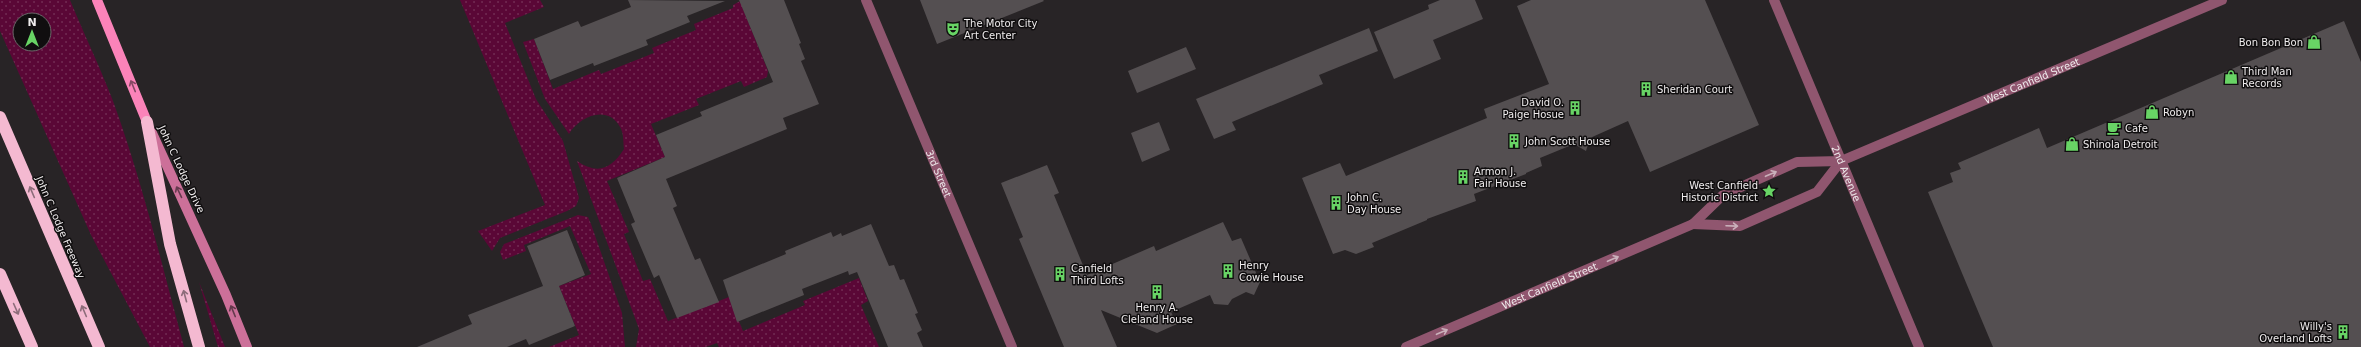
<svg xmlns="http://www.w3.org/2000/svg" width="2361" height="347" font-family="'DejaVu Sans',sans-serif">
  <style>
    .grass { fill: url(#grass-dots); fill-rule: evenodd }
    .building { fill: #544f51 }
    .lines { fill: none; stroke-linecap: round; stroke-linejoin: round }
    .minor { stroke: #90566f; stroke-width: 10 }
    .tertiary { stroke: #90566f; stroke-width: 10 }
    .secondary { stroke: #cc7099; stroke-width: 10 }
    .primary { stroke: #fb83b9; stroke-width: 10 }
    .motorway { stroke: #f4b9d1; stroke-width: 12 }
    .oneway { stroke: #864864 }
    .oneway2 { stroke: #cab1bb }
    .oneway3 { stroke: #8d6c7a }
    .oneway4 { stroke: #653a4d }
    .labels { text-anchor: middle; stroke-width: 3; stroke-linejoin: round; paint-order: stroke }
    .poi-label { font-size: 10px; fill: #f0edee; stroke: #100e0f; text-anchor: start }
    .street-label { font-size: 10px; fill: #f0edee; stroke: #100e0f }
  </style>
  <defs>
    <pattern id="grass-dots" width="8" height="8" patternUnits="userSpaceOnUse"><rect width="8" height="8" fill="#5a0736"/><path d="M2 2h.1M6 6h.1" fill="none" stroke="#722b53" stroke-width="1.8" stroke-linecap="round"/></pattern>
  </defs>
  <rect width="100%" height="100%" fill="#282426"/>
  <path class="grass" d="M0,0H70C84,34 100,67 113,101C142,181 162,265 184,347H150L91,235L0,31ZM20,20H44V44H20Z
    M460,0H540L544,7L505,23L536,99L563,141L579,198L576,206L567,211L500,238L492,251L478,231L545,205Z
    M742,0L743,9L768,71L767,77L744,87L741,81L696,99L699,105L651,124L665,157L607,181L629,232L624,234L643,281L650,279L668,321L729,297L743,331L805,305L803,301L859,278L868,301L861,305L879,347H719L717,343L706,347H636L639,329L577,161C598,175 611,169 624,149C623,142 624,133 620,127C607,104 579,117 569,134L545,99L523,42L534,39L553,89L599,70L601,74L654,53L652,48L696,30L694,24L733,8V5Z
    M578,215L588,217L591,224L622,313L625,347H549L579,335L559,286L591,274L570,226L524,245L526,251L503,260L500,252L504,244Z
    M199,282L225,347H218Z"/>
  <path class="building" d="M628,0L725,1L687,16L690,22L646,40L648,45L594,66L593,63L550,80L534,39L578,21L581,27L631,7Z
    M739,0H784L801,43L799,44L805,59L801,61L819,104L783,118L787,129L666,179L677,206L673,208L695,260L700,258L719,302L677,318L659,275L654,278L631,224L635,222L617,178L665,157L656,135L702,116L700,112L773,82Z
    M920,0H1043L1044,1L937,44Z
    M1440,0H1475L1483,19L1433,40L1441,59L1394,79L1374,32L1429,9L1428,5Z
    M1531,0H1705L1759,125L1650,172L1628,121L1590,138L1586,151L1574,144L1540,158L1542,166L1526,173V174L1474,194L1476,201L1427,219V220L1372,243L1374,247L1356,254L1345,250L1333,254L1302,178L1340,163L1346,176L1487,118L1484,109L1549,84L1517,6Z
    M2344,21L2361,62V347H1993L1928,192L1953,182L1950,173L1961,169L1958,163L2039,128L2047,148Z
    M1369,28L1378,51L1319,75L1323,84L1232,122L1236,130L1214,139L1196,99Z
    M1186,47L1196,69L1137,93L1128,71Z
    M1159,122L1170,150L1142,162L1131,133Z
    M1047,165L1059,193L1054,195L1087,275L1154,246L1156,251L1223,222L1232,241L1241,238L1260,282L1254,295L1246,292L1232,299L1228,305L1214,304L1210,295L1171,312L1177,324L1157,333L1101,310L1117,347H1064L1019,239L1023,237L1001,183Z
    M871,224L889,266L894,265L900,280L904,279L918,313L915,314L922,330L917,333L923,347H888L857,272L849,275L848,271L802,289L804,295L737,322L723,280L786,254L785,251L831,232L833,237L841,233L842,236Z
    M567,230L585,275L559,286L575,326L529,345L526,339L507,347H417L472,324L468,315L543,286L527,246Z"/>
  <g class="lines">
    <g class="minor">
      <path d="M1693,224L1740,226L1817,192L1841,161"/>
      <path id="s1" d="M1406,347L1693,224L1723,195L1797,162L1841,161L2222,0"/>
    </g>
    <g class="tertiary">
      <path id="s2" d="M866,0L1012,347"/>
      <path id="s3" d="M1774,0L1919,347"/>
    </g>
    <path class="secondary" d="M152,133L226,295L247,347"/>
    <path class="primary" d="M97,0L147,122"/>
    <path class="motorway" d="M0,117L99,347
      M147,122L170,244L199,347
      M0,274L32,347"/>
  </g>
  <defs><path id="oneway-shaft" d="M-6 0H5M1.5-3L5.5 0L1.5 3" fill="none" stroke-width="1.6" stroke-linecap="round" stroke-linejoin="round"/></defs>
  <use class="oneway" href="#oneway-shaft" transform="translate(133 86) rotate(-112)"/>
  <g class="oneway2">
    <use href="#oneway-shaft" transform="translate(1771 174) rotate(-23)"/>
    <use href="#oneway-shaft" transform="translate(1732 226) rotate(2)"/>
    <use href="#oneway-shaft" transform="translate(1613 259) rotate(-23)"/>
    <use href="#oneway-shaft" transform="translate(1442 332) rotate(-23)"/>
  </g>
  <g class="oneway3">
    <use href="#oneway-shaft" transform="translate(32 192) rotate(-113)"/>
    <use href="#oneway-shaft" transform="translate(185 296) rotate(-105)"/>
    <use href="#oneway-shaft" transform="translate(16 309) rotate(66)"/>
    <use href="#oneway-shaft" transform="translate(84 311) rotate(-113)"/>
  </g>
  <g class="oneway4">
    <use href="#oneway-shaft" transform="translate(179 192) rotate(-115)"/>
    <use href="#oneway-shaft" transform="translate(233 311) rotate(-112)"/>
  </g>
  <defs>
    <symbol id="theatre-bare" viewBox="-9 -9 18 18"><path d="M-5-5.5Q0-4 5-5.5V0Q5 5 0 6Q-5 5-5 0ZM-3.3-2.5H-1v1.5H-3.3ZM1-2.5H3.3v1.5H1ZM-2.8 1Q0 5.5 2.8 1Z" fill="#68d465" stroke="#100e0f" stroke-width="2.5" paint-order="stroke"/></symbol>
    <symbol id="shop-bare" viewBox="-9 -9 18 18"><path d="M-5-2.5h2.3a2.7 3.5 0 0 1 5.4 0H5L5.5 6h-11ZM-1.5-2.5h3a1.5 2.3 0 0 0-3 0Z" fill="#68d465" stroke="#100e0f" stroke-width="2.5" paint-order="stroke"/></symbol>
    <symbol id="building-bare" viewBox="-9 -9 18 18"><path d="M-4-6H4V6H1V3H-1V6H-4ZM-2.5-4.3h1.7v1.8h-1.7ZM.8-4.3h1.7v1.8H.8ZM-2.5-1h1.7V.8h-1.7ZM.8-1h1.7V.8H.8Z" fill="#68d465" stroke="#100e0f" stroke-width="2.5" paint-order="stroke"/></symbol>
    <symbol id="cafe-bare" viewBox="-9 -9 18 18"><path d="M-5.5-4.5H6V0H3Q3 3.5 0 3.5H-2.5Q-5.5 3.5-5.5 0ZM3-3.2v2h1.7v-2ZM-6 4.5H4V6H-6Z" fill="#68d465" stroke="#100e0f" stroke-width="2.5" paint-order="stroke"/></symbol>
    <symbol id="sight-bare" viewBox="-9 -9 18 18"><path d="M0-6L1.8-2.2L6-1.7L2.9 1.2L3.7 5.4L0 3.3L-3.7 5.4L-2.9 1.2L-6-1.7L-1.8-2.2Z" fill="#68d465" stroke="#100e0f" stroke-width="2.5" paint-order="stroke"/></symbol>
  </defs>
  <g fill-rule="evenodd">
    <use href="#theatre-bare" x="943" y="19" width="20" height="20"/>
    <use href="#shop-bare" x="2304" y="32" width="20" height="20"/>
    <use href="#shop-bare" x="2221" y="67" width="20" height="20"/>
    <use href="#building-bare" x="1636" y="79" width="20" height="20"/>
    <use href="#building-bare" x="1565" y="98" width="20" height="20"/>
    <use href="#shop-bare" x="2142" y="102" width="20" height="20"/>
    <use href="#cafe-bare" x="2104" y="118" width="20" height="20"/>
    <use href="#building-bare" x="1504" y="131" width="20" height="20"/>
    <use href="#shop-bare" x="2062" y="134" width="20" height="20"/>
    <use href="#building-bare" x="1453" y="167" width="20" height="20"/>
    <use href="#sight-bare" x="1759" y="181" width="20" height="20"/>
    <use href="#building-bare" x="1326" y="193" width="20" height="20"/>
    <use href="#building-bare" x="1218" y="261" width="20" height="20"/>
    <use href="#building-bare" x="1050" y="264" width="20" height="20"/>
    <use href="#building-bare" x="1147" y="282" width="20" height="20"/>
    <use href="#building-bare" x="2333" y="322" width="20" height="20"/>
  </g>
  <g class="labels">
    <g class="poi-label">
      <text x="964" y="27">The Motor City<tspan x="964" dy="12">Art Center</tspan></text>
      <text x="2303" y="46" text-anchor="end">Bon Bon Bon</text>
      <text x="2242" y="75">Third Man<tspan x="2242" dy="12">Records</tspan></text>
      <text x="1657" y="93">Sheridan Court</text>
      <text x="1564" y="106" text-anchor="end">David O.<tspan x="1564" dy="12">Paige Hosue</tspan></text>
      <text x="2163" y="116">Robyn</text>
      <text x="2125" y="132">Cafe</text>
      <text x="1525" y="145">John Scott House</text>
      <text x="2083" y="148">Shinola Detroit</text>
      <text x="1474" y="175">Armon J.<tspan x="1474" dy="12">Fair House</tspan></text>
      <text x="1758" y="189" text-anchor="end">West Canfield<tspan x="1758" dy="12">Historic District</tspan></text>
      <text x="1347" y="201">John C.<tspan x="1347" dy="12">Day House</tspan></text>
      <text x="1239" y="269">Henry<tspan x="1239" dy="12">Cowie House</tspan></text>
      <text x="1071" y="272">Canfield<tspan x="1071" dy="12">Third Lofts</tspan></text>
      <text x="1157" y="311" text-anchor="middle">Henry A.<tspan x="1157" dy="12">Cleland House</tspan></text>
      <text x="2332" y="330" text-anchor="end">Willy's<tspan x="2332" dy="12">Overland Lofts</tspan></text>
    </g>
    <g class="street-label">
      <text dy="4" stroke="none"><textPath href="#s1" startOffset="686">West Canfield Street</textPath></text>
      <text transform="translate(182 169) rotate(65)" y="4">John C Lodge Drive</text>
      <text dy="4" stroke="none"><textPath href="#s2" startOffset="188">3rd Street</textPath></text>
      <text dy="4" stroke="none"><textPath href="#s3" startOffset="188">2nd Avenue</textPath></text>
      <text transform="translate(61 227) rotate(67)" y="4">John C Lodge Freeway</text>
      <text dy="4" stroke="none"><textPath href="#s1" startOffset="156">West Canfield Street</textPath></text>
    </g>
  </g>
  <g transform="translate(32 32)"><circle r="19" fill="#100e0f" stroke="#6a6768"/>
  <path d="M0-3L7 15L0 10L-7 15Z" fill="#68d465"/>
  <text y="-6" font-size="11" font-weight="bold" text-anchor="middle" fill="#f0edee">N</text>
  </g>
</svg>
